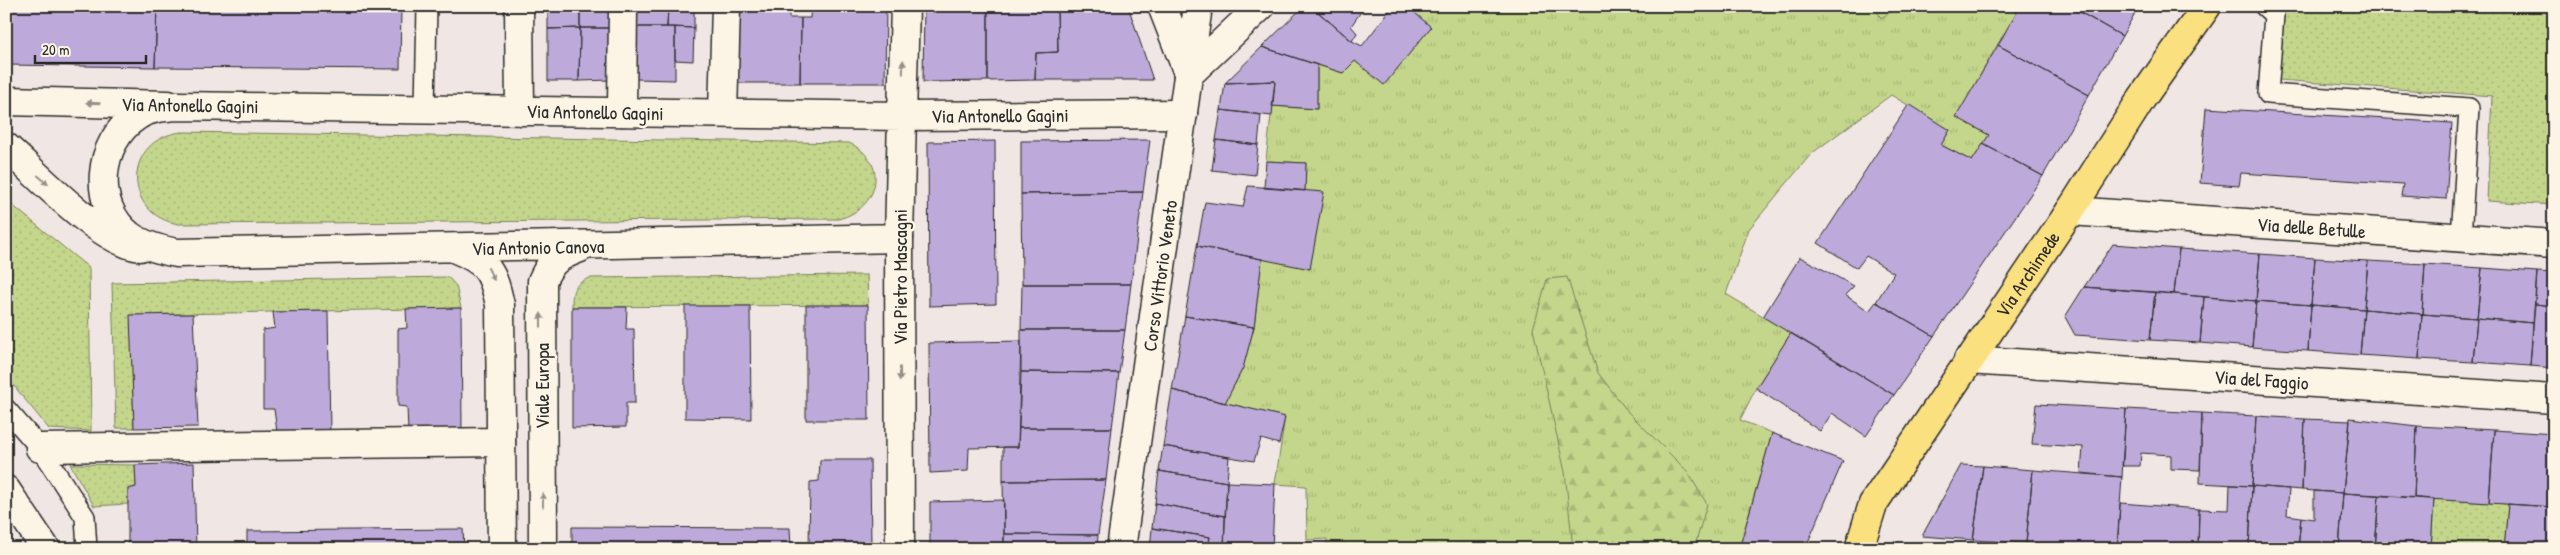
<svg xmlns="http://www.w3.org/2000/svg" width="2560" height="555" font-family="'Patrick Hand',sans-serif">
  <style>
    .grass { fill: url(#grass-tufts); stroke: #78805b }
    .forest { fill: url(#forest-firs); stroke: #78805b }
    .garden { fill: url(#garden-dots); stroke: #78805b }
    .building { fill: #beaada; stroke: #2b2b2b }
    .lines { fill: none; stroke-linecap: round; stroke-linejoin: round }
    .service-casing { stroke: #2b2b2b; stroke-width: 22 }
    .pedestrian-casing { stroke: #2b2b2b; stroke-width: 31 }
    .minor-casing { stroke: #2b2b2b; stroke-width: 31 }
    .secondary-casing { stroke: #2b2b2b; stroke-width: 31 }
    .primary-casing { stroke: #2b2b2b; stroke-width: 31 }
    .service { stroke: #fcf5e5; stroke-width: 19 }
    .pedestrian { stroke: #fcf5e5; stroke-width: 28 }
    .minor { stroke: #fcf5e5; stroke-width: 28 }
    .secondary { stroke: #fcf5e5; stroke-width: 28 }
    .primary { stroke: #fbe080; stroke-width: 28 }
    .oneway { fill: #949088 }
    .labels { text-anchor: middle; stroke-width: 5; stroke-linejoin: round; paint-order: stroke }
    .street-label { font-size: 19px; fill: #2b2b2b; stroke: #fcf5e5 }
  </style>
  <defs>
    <pattern id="grass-tufts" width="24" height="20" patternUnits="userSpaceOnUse" patternTransform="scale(1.25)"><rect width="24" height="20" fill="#c4d68b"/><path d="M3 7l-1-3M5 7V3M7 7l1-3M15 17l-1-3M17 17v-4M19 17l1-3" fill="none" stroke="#a9b878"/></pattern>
    <pattern id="forest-firs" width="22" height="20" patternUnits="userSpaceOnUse" patternTransform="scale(1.25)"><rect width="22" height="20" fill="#c4d68b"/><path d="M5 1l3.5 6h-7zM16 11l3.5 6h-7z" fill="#a9b878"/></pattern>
    <pattern id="garden-dots" width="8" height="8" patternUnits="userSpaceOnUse" patternTransform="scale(1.25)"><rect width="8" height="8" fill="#c4d68b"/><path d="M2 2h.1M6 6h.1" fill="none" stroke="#a9b878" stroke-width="1.8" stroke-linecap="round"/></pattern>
  </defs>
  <rect width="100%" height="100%" fill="#f0e6e3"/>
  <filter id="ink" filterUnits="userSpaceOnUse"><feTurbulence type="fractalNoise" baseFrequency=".02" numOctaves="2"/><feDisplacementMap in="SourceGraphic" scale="10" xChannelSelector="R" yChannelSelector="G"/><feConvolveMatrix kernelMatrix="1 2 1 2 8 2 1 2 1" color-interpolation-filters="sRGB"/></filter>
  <g filter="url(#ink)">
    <path class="grass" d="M1407,6H2020L1957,116L1989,135L1972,161L1941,145L1950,130L1891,95L1811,154L1749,229L1726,294L1791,333L1756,388L1740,420L1772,433L1740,545L1749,549H1327V539L1307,540L1306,486L1275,484L1285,417L1225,403L1243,368L1254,327L1262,259L1305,191L1306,163L1266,161L1272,106L1317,109V65L1343,73L1355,61L1384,84L1431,27Z"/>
    <path class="forest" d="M1874,6H1901L1881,18Z
      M1567,277L1598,373L1628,412L1687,471L1707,504L1694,549H1573L1565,472L1533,329L1547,279Z"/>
    <path class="garden" d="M2284,6H2554V205L2487,201L2492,96L2279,80Z
      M182,132L849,143C890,161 880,209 838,219L179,224C121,215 123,138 182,132Z
      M6,200L89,268L91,431L49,429L6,376Z
      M867,275L868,305L572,307C572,290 573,285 589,278Z
      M448,277L456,286L461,308L131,315L134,428H116L112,283Z
      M70,464L135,465L136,487L128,489V504L94,506Z
      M2434,499L2508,504L2504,549H2431Z"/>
    <path class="building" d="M6,6H157L155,67L6,65Z
      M157,6H401L400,69L155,67Z
      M548,6H580V28L548,29Z
      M580,6H613V28H580Z
      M636,6H668L667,27H636Z
      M668,6H694V28L667,27Z
      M735,6H789V18H801L800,83H732Z
      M811,6H886L885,83H800L801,18H810Z
      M924,6H988V81L923,82Z
      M988,6H1057L1058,52L1036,53L1035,80L988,81Z
      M1057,6H1128L1153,80H1035L1036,53L1058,52Z
      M1304,6H1311L1352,41L1362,46L1393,6H1407L1431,27L1384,85L1355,61L1343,73L1262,47Z
      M1311,6H1365L1351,26L1357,33L1352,41Z
      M2020,6H2069L2122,36L2089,95L1998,45Z
      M2069,6H2139L2122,36Z
      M636,27H675V80L636,79Z
      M675,27L694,28L693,61L675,60Z
      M580,28H613L612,80L579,81Z
      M580,28L579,81H548V29Z
      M1998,45L2089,95L2043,176L1983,144L1989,135L1956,117Z
      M1262,47L1317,65V109L1272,106L1275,81L1225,83Z
      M1275,81L1272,116L1221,110L1225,83Z
      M1909,104L1950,130L1941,145L1972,161L1983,144L2043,176L1934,336L1876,302L1894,273L1866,256L1857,268L1818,243Z
      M2206,108L2452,123L2446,199L2401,196L2403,184L2241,173L2239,186L2200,183Z
      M1221,110L1261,115L1258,145L1216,140Z
      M1150,140L1143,192L1021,194V141Z
      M1216,140L1258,145L1255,175L1212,170Z
      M995,141L996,304L929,306L928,142Z
      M1266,161L1306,163L1305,191L1264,188Z
      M1248,186L1324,192L1310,269L1197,246L1205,202L1243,207Z
      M1143,192L1131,284H1022L1021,194Z
      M2113,244L2179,249L2174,294L2084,287Z
      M1197,246L1262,259L1254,327L1185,316Z
      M2179,249L2260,254L2256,301L2174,294Z
      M2260,254L2315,258L2311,305L2256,301Z
      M1800,257L1854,286L1845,295L1869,311L1876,302L1934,336L1894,395L1763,317Z
      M2315,258L2368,261L2364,309L2311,305Z
      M2368,261L2425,264L2422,314L2364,309Z
      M2425,264L2482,268L2477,318L2422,314Z
      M2482,268L2537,272L2533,323L2477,318Z
      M2537,272L2554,273V306L2535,304Z
      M1022,284H1131L1125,330H1021Z
      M2084,287L2155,292L2150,340L2075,335L2065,317Z
      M2155,292L2204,297L2200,343L2150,340Z
      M2204,297L2256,301L2252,347L2200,343Z
      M2256,301L2311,305L2308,351L2252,347Z
      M2535,304L2554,306V368L2530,366Z
      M806,305H868L869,420H806Z
      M2311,305L2364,309L2360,355L2308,351Z
      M685,306H750L751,419L685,418Z
      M572,307H627L626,329H634L635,403H626V427L572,428Z
      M461,308L462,429L408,431L407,407L398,406V329L407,328L406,309Z
      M2364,309L2422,314L2419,359L2360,355Z
      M328,311L330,433L277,432L274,409H263V330L275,328L273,312Z
      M193,314L198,427L134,428L130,315Z
      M2422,314L2477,318L2473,362L2419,359Z
      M1185,316L1254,327L1243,368L1225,403L1172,390Z
      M2477,318L2533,323L2530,366L2473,362Z
      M1021,330H1125L1119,373L1021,372Z
      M1791,333L1894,395L1866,436L1832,413L1820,431L1756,388Z
      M1021,341L1018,447L969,448L968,471L930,473L929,343Z
      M1021,372L1119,373L1112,428H1019Z
      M1172,390L1285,417L1279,444L1261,439L1254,461L1163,446Z
      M2036,404L2126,409L2122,477L2081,473L2083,447L2032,444Z
      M2126,409L2202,413L2200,470L2171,469V455L2141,453L2140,466H2122Z
      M2202,413L2256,416L2252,486L2200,483Z
      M2256,416L2305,419L2302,490L2252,486Z
      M2350,418L2417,426L2414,498L2343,493Z
      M2305,419L2350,421L2343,493L2302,490Z
      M2417,426L2494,430L2489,503L2414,498Z
      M1019,428H1112L1106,480L1003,481V447H1018Z
      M2494,430L2554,434V507L2489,503Z
      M1772,433L1843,461L1805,549H1749L1740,546Z
      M1163,446L1229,457L1227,482L1159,471Z
      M820,460H870L871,549H809L810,482L819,481Z
      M194,463L196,549H128V489L136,487L135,465Z
      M1961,465L1983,466L1973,540L1922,536Z
      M1983,466L2033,470L2026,543L1973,540Z
      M2033,470L2122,477L2117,549L2026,543Z
      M1159,471L1227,482L1225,516L1155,503Z
      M1106,480L1098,535L1004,534L1003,481Z
      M1227,482L1275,484L1272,549H1224Z
      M2230,485L2252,486L2249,549H2198L2199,509L2229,510Z
      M2252,486L2289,489L2287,515L2301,517L2298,549H2249Z
      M2314,491L2343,493L2339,549H2298L2301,517L2314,519Z
      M2343,493L2379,495L2375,549H2339Z
      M2379,495L2434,499L2431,549H2375Z
      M1004,500V549H930V502Z
      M1155,503L1225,516L1224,549L1208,547L1210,537L1152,528Z
      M2120,503L2199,509L2198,549H2117Z
      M2508,504L2554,507V549H2504Z
      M572,527L790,528L791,549H572Z
      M1152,528L1210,537L1208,549H1150Z
      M463,529L464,549H247V531Z
      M1004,534L1098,535L1097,549H1004Z"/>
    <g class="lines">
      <defs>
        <path id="service" d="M2264,6L2274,15L2268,94L2469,108L2461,238
          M425,109L427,6
          M6,409L40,448L85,517L87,549"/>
        <path id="pedestrian" d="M40,448L501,442"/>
        <g id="minor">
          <path id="s1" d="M905,6L902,116L1183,114"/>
          <path d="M1162,6L1188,73"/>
          <path d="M1188,75L1261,6"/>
          <path d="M6,101L168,105"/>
          <path d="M622,112L623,6"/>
          <path d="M723,113L726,6"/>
          <path d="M6,147C38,175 99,241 140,247"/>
          <path id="s2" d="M2070,211L2554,244"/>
          <path d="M899,238L900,549"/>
          <path id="s3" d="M1968,360L2554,399"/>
          <path d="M6,490L46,549"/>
          <path id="s4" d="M1121,549L1198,6"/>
        </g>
        <path id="secondary" d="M519,6L520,111
          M177,106L902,116L899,238L177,253C160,250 144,246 130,236C91,206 97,142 137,116C149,108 163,107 177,106Z
          M456,249C488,262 493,272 500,305L502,549
          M543,549L542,281C551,260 559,256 580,248"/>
        <g id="primary">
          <path id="s5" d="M1859,549L1873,504L2070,211L2142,98L2207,6"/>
        </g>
      </defs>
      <use href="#service" class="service-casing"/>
      <use href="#pedestrian" class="pedestrian-casing"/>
      <use href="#minor" class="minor-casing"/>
      <use href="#secondary" class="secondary-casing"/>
      <use href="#primary" class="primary-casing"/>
      <use href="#service" class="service"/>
      <use href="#pedestrian" class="pedestrian"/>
      <use href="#minor" class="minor"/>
      <use href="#secondary" class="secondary"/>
      <use href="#primary" class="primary"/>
    </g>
    <defs><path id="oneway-solid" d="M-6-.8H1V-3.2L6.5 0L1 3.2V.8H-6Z" transform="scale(1.25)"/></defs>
    <g class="oneway">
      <use href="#oneway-solid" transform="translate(903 67) rotate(-89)"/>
      <use href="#oneway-solid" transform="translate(93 103) rotate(-178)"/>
      <use href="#oneway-solid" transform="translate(43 180) rotate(41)"/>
      <use href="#oneway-solid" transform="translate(491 274) rotate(63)"/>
      <use href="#oneway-solid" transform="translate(541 320) rotate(-90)"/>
      <use href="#oneway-solid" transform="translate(900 374) rotate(90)"/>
      <use href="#oneway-solid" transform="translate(543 500) rotate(-90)"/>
    </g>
  </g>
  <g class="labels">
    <g class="street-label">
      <text transform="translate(190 105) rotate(1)" y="7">Via Antonello Gagini</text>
      <text transform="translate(595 112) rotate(1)" y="7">Via Antonello Gagini</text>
      <text dy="7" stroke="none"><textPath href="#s1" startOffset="208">Via Antonello Gagini</textPath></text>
      <text dy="7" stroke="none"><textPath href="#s2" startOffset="242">Via delle Betulle</textPath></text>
      <text transform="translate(538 247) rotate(-1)" y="7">Via Antonio Canova</text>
      <text dy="7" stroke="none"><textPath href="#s5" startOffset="324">Via Archimede</textPath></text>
      <text dy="7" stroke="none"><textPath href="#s4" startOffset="276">Corso Vittorio Veneto</textPath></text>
      <text transform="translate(900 277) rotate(-90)" y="7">Via Pietro Mascagni</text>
      <text dy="7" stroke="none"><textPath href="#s3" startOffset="294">Via del Faggio</textPath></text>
      <text transform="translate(542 386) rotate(-90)" y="7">Viale Europa</text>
    </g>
  </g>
  <rect width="2560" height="555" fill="none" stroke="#fcf5e5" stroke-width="25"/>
  <rect x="12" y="12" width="2535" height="530" fill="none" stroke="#2b2b2b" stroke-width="2" filter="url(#ink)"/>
  <path d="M35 55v8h111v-8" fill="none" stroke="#2b2b2b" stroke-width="2.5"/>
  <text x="42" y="55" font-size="15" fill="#2b2b2b" stroke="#fcf5e5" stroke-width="4" paint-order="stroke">20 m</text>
</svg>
